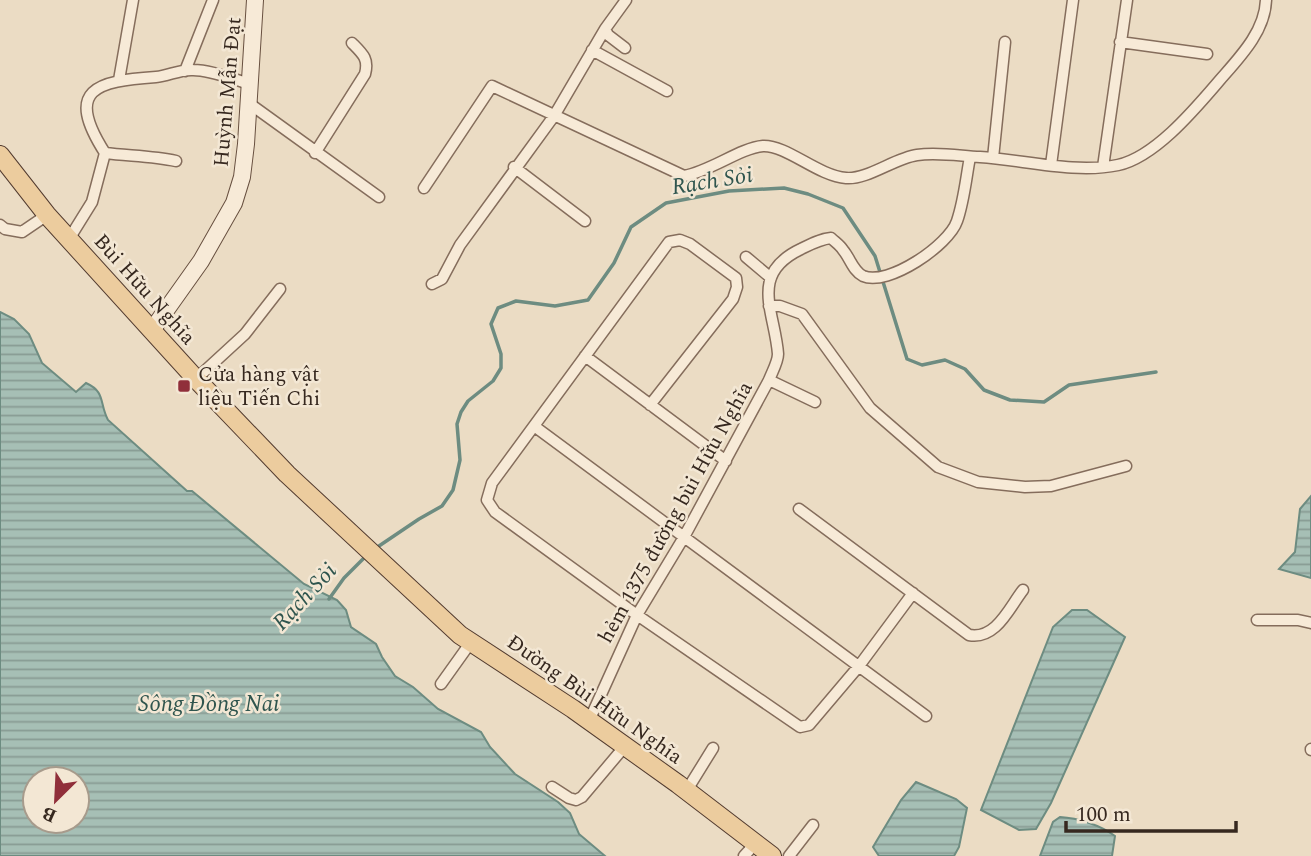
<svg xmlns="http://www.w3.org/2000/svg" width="1311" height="856" font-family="Spectral,serif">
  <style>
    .water { fill: url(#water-rules); stroke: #6d8c81; stroke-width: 2; fill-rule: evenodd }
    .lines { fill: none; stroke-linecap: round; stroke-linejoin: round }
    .stream { stroke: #6d8c81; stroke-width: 3.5 }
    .minor-casing { stroke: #856d5c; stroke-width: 13 }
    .secondary-casing { stroke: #674f3f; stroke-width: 18 }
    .primary-casing { stroke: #533c30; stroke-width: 20 }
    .minor { stroke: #f7ead7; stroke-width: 10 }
    .secondary { stroke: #f7ead7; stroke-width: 16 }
    .primary { stroke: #eccc9e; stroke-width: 18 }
    .poi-dot { fill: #902f3a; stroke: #f3e7d4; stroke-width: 2.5 }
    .labels { text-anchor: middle; stroke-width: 5; stroke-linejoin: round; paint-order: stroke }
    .street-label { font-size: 21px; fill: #36281f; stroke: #f3e7d4 }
    .poi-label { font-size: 21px; fill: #36281f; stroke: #f3e7d4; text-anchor: start }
    .water-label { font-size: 23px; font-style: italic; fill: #2f554e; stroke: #f3e7d4 }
  </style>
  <defs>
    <pattern id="water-rules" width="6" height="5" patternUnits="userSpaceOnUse" patternTransform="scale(1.75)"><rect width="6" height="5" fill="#a6bfb5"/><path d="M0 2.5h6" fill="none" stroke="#889b93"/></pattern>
  </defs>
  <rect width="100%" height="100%" fill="#ebdcc4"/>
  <path class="water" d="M0,312L14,319L29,334L42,363L76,392L86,383C106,392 99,403 108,420L187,491H192L304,584L337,600L346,610L351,627L376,644L382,657L395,676L413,687L438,709L481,732L490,747L515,774L558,802L570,813L579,834L605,856H0ZM35,779H77V821H35Z
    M1311,496V578L1279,569L1295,552L1300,509Z
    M1072,610H1087L1125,637L1051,803L1036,829L1019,830L981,810L1053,627Z
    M916,782L956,799L967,808L959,847L954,856H879L873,847L901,800Z
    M1060,817C1078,818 1100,825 1115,836L1112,856H1040L1053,822Z"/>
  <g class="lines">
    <path class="stream" d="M376,548L419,519L442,506L453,490L460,460L457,424L461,412L468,401L493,381L501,368V354L491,324L498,308L516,301L555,306L588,300L614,263L631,227L666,203L729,191L784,188L808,194L843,208L875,256L907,359L922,365L945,360L965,369L984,390L1010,400L1044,402L1069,385L1156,372
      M329,599L344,578L367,555"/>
    <defs>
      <path id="minor" d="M605,29L608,35L625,48
        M1120,42L1207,54
        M592,50L667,91
        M185,71L213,0
        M119,80L133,0
        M250,104L379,197
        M105,153C129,156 153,156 176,161
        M315,153L365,74C369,59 363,54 352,43
        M993,158L1005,42
        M1051,165L1073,0
        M514,167L585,221
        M1103,167L1127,0
        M424,188L492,86L684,176C711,171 740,148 763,146C787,145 818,176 846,178C867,180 895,158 917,155C938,152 960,156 980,157C1024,160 1076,174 1118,165C1155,157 1195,109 1219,81C1239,58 1265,32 1266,0
        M0,225L5,229L22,232L47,215
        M69,239L92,202L105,153C64,89 96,81 156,77C168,76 181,69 193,70C211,70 232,79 250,84
        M746,257L771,278
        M432,284L442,279L460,245L554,116L605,29L626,0
        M769,306H780L802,314L870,408L938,467L978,482L1025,487L1051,486L1126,466
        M585,356L726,461
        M196,379L245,334L280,289
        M769,380L815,402
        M650,405L733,299L737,287L736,278L690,244L680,240L669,242L492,483L487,500L495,512L637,615L800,727L809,725L859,666L913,593
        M534,426L926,716
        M799,509L969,635C996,640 1009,608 1023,590
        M1257,620H1298L1311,623
        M441,684L471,642
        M589,721L637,615L684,537L769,380C772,372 778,362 778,354C775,312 748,274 801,249C811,244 820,239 831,238C835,242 840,245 843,250C850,258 853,271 863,276C888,287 949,245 957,221C964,201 966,178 970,157
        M1311,749V750
        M552,787L569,798L576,800L582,797L625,746
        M687,790L713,748
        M744,856L755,844
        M789,856L813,825"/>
      <path id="secondary" d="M152,330L201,261L234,203L242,177L246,144L255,0"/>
      <path id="primary" d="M0,155L47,215L196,379L287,474L460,635L573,709L678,784L772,856"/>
    </defs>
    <use href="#minor" class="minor-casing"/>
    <use href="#secondary" class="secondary-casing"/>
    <use href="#primary" class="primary-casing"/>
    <use href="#minor" class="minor"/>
    <use href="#secondary" class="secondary"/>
    <use href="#primary" class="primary"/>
  </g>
  <rect class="poi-dot" x="177" y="379" width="14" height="14" rx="3.5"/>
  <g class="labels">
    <g class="street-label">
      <text transform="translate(227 92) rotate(-85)" y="7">Huỳnh Mẫn Đạt</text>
      <text transform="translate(145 289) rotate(48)" y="7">Bùi Hữu Nghĩa</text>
      <text transform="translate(675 512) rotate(-61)" y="7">hẻm 1375 đường bùi Hữu Nghĩa</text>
      <text transform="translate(595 699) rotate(35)" y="7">Đường Bùi Hữu Nghĩa</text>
    </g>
    <g class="poi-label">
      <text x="198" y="381">Cửa hàng vật<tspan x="198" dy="24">liệu Tiến Chi</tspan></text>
    </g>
    <g class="water-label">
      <text transform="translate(712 180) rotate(-9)" y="8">Rạch Sỏi</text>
      <text transform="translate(304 596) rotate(-47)" y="8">Rạch Sỏi</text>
      <text x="209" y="711">Sông Đồng Nai</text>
    </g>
  </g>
  <g transform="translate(56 800) rotate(204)"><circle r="33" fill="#f3e7d4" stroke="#a79b8c" stroke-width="2"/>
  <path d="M0-5L12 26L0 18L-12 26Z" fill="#902f3a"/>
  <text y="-10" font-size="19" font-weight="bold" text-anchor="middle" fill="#36281f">B</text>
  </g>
  <path d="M1066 821v10h170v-10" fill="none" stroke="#36281f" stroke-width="3.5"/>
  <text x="1076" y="821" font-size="21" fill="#36281f" stroke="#f3e7d4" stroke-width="5" paint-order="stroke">100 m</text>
</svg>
